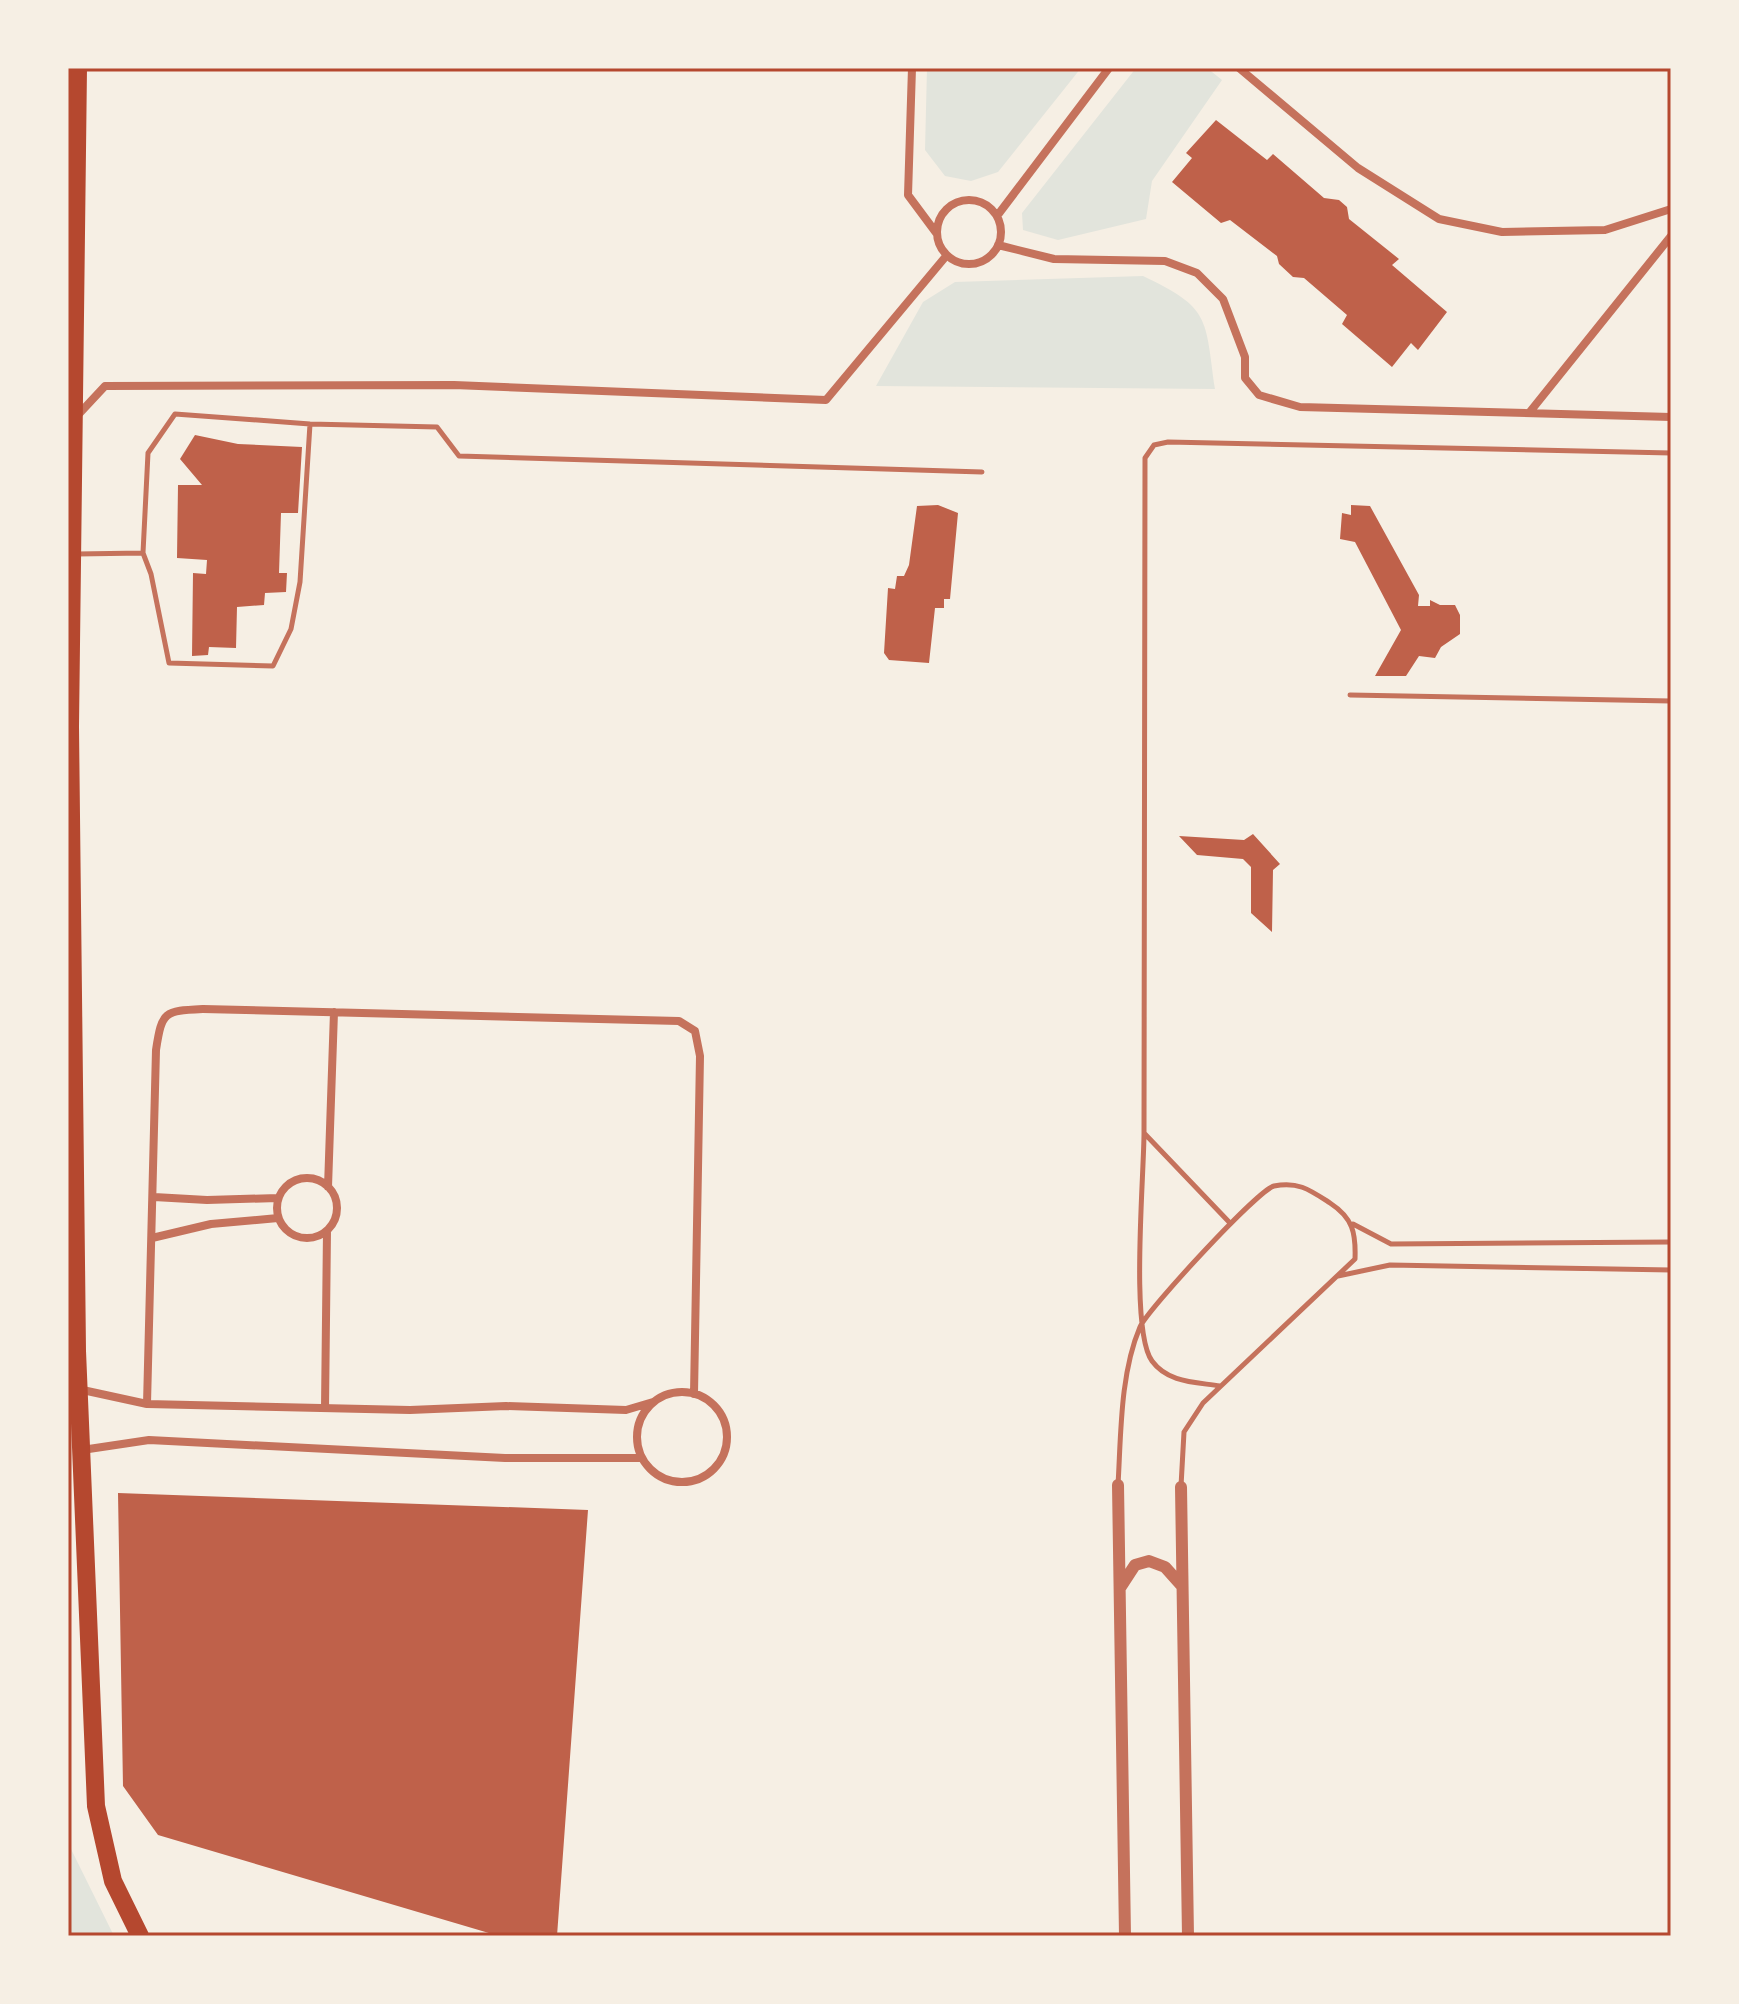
<svg xmlns="http://www.w3.org/2000/svg" width="1739" height="2004" font-family="Quicksand,sans-serif">
  <style>
    .green { fill: #e2e4dc }
    .building { fill: #bf614a }
    .lines { fill: none; stroke-linecap: round; stroke-linejoin: round }
    .service { stroke: #c5725c; stroke-width: 5 }
    .minor { stroke: #c5725c; stroke-width: 8 }
    .tertiary { stroke: #c5725c; stroke-width: 12 }
    .trunk { stroke: #b5482f; stroke-width: 18 }
    .neatline { fill: none; stroke: #b5482f; stroke-width: 3 }
  </style>
  <rect width="100%" height="100%" fill="#f6efe4"/>
  <path class="green" d="M927,68H1081L998,172L971,181L945,176L925,150Z
    M1136,68H1207L1222,80L1152,181L1146,219L1058,240L1023,230L1022,213Z
    M1143,276C1211,308 1205,318 1215,389L876,386L923,302L955,282Z
    M69,1845L114,1936H68Z"/>
  <path class="building" d="M1216,120L1267,160L1273,154L1324,198L1339,200L1347,207L1349,219L1399,259L1392,265L1447,312L1418,350L1411,343L1392,367L1342,324L1347,315L1304,278L1293,277L1279,264L1277,256L1230,220L1221,223L1172,182L1192,158L1186,153Z
    M195,435L238,444L302,447L298,513H281L279,573H287L286,592L265,593L264,605L237,607L236,648L209,647L208,655L192,656L193,573L206,574L207,560L177,558L178,485H202L180,459Z
    M938,505L958,513L950,599H944V608H935L929,663L889,660L884,653L888,588L895,589L897,576H904L909,565L917,506Z
    M1351,505L1370,506L1419,595L1418,606H1430V600L1440,605H1455L1460,615V634L1441,647L1435,658L1419,656L1406,676H1375L1401,630L1355,542L1340,539L1342,513L1351,515Z
    M1253,834L1280,864L1273,870L1272,932L1251,913V867L1243,859L1197,855L1179,836L1244,840Z
    M118,1493L588,1510L557,1936H499L158,1835L123,1786Z"/>
  <g class="lines">
    <path class="service" d="M143,553L148,453L175,414L310,424L437,427L459,456L982,472
      M77,554L143,553L151,574L169,663L273,666L291,629L300,582L310,424
      M1350,695L1671,701
      M1144,1133L1145,458L1154,445L1168,442L1671,453
      M1353,1224L1391,1244L1671,1242
      M1338,1276L1390,1265L1671,1270
      M1220,1386C1196,1382 1168,1383 1152,1361C1130,1331 1144,1177 1144,1133L1230,1223
      M1118,1485C1121,1435 1120,1374 1140,1327C1148,1309 1258,1190 1274,1186C1298,1181 1310,1190 1330,1203C1353,1218 1356,1233 1355,1259L1203,1403L1184,1432L1181,1486"/>
    <path class="minor" d="M912,68L908,195L937,234
      M1239,68L1358,168L1439,219L1502,232L1605,230L1671,209
      M937 232a32 32 0 1 1 64 0a32 32 0 1 1-64 0Z
      M997,216L1109,68
      M998,245L1054,259L1165,261L1197,273L1223,299L1245,357V378L1259,395L1300,407L1671,417
      M1529,413L1671,236
      M77,416L105,386L454,385L826,400L947,255
      M277 1208a30 30 0 1 1 60 0a30 30 0 1 1-60 0Z
      M328,1187L334,1012
      M154,1197L207,1200L278,1198
      M152,1238L211,1224L278,1218
      M78,1389L147,1404L410,1410L506,1406L626,1410L653,1402
      M637 1437a45 45 0 1 1 90 0a45 45 0 1 1-90 0Z
      M147,1404L156,1050C162,1011 164,1011 203,1009L679,1021L695,1031L700,1056L694,1394
      M325,1408L327,1231
      M82,1450L149,1440L505,1458H642"/>
    <path class="tertiary" d="M1118,1485L1125,1936
      M1181,1487L1188,1936
      M1120,1588L1135,1565L1149,1561L1165,1567L1182,1586"/>
    <path class="trunk" d="M78,68L70,727L77,1351L96,1806L113,1881L140,1936"/>
  </g>
  <rect width="1739" height="2004" fill="none" stroke="#f6efe4" stroke-width="140"/>
  <rect x="70" y="70" width="1599" height="1864" class="neatline"/>
</svg>
